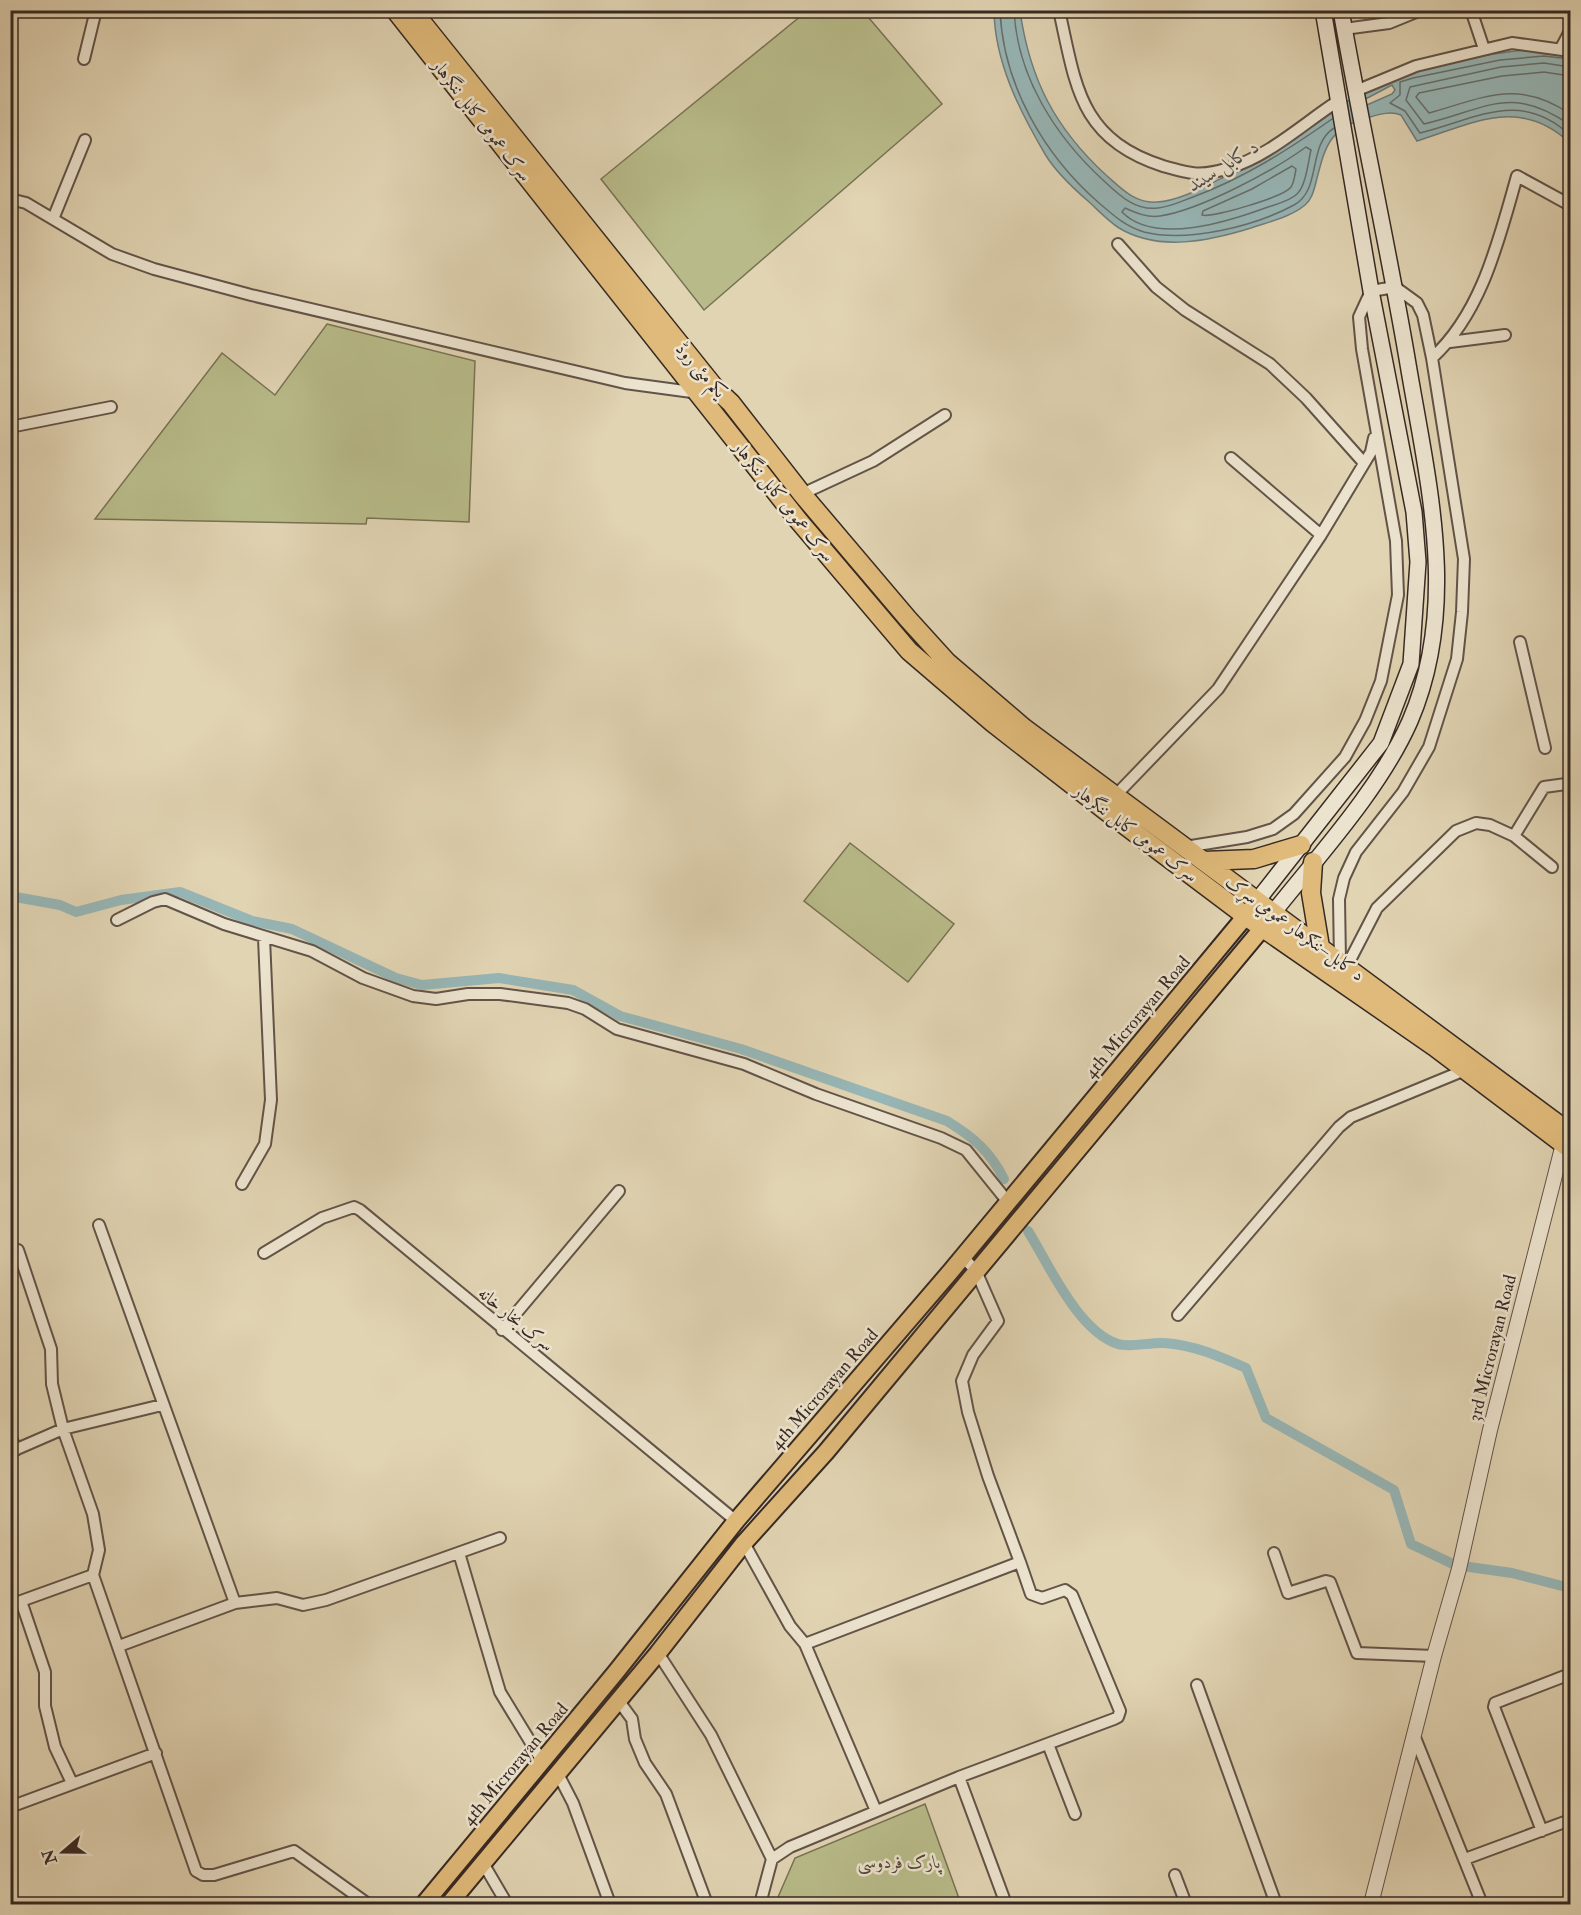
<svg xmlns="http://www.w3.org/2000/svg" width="1581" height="1915" font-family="'IM FELL Double Pica',Amiri,serif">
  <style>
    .green { fill: #b8bb89; stroke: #787256; stroke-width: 1.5 }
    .water { fill: #97b6b6; stroke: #717e7c; stroke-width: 1.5; fill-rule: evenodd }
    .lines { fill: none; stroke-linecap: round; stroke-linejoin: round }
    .shore { stroke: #67706d; stroke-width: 1.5 }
    .canal { stroke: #97b6b6; stroke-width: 10 }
    .minor-casing { stroke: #625448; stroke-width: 14 }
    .tertiary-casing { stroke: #625448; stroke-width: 16 }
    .secondary-casing { stroke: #372a24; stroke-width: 18 }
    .primary-casing { stroke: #372a24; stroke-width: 20 }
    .trunk-casing { stroke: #372a24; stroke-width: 21 }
    .minor { stroke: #ece3ce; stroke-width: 10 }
    .tertiary { stroke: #ece3ce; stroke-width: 14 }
    .secondary { stroke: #ece3ce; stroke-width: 15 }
    .primary { stroke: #e0ba7a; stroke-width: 16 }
    .trunk { stroke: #e0ba7a; stroke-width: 18 }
    .labels { text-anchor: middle; stroke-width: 5; stroke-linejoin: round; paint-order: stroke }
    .street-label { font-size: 18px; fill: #372a24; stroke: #ece3ce }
    .park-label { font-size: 18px; font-style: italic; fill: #514738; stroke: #ece3ce }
    .water-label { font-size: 20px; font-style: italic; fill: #4f4d48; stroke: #ece3ce }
  </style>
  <rect width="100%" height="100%" fill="#e1d4b3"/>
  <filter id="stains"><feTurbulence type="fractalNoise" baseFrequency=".00333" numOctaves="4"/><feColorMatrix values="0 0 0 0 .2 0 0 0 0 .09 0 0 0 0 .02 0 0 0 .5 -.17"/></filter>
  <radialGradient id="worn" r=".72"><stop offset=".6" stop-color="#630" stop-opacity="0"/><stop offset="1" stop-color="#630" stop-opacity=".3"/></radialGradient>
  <path class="green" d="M807,11H863L942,104L704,310L601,179Z
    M327,324L475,361L469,522L367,518L366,524L95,519L222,353L275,395Z
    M850,843L954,924L908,982L804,901Z
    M925,1804L961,1904H775L795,1858Z"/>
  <path class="water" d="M994,11H1020C1030,80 1055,128 1106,175C1121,188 1135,204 1157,202C1180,201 1207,185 1228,175C1276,153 1315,120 1360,94C1398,72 1499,48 1544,50C1552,50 1562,53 1570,54V143C1520,96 1474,123 1417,141L1401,115C1391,111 1380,114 1370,117C1327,128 1325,148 1315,186C1313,193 1311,200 1305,205C1291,217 1268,222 1251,228C1209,241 1159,252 1119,228C1108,221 1098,210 1088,201C1073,188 1055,171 1045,154C1019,110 995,62 994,11ZM1392,85L1395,90L1392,94L1360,108L1356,104Z"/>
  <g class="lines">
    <path class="shore" d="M1000,10C1003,85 1044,155 1099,203C1113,215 1126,227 1144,232C1188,243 1255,226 1294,205C1322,190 1307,145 1334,128
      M1014,10C1017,77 1056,137 1103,180C1119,195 1135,211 1158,208C1170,207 1182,201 1193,197C1244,178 1288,150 1332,119
      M1570,59L1544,56L1500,60L1413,78L1400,82V95L1390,103L1405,111L1420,133C1475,120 1519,88 1570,135
      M1570,67L1544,63L1501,67L1410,87L1406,100L1424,124C1485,110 1510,83 1570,125
      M1570,76L1544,72L1502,76L1419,93L1416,97L1429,113C1483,98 1518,78 1570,114
      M1306,147L1311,150C1308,162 1306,186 1297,194C1290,201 1277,204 1268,207C1230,221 1155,246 1122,212L1125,208C1136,213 1148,218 1160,216C1200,210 1273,171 1306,147Z
      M1292,166L1296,169C1295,174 1294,183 1291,187C1284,197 1212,218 1202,215L1203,211L1252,189Z"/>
    <path class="canal" d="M10,896L60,905L76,912L121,900L180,892L252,921L292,929L396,978L422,985L499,978L573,990L620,1016L741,1049L947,1121C973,1137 990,1151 1004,1179
      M1028,1231C1049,1265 1078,1331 1118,1344C1131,1348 1150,1342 1164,1343C1194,1345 1219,1356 1246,1368L1266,1418L1394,1490L1411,1544L1455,1565L1512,1573L1570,1588"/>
    <defs>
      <path id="minor" d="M1059,10C1076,86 1079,139 1163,166C1191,174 1201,177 1229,168C1269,156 1304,123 1338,101
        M1471,10L1484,49
        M1344,29L1389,23L1421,10
        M1561,48L1570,31
        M84,59L96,10
        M1358,90L1416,66L1512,43L1570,51
        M10,199L26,203L112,254L154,269L251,295L625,383L699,393
        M53,219L85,140
        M1118,244L1156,287L1185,310L1270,364L1306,398L1364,463
        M1450,342L1505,335
        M1432,358C1482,313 1499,239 1517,176L1570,205
        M10,427L111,407
        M1231,458L1321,535
        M802,494L873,461L945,415
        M1520,642L1545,748
        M1116,795L1218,689L1321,535L1371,452L1374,438
        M1514,836L1544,787L1566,784
        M1185,847L1247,837L1273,829L1294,814L1345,757L1365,721L1381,681L1398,595L1396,541L1362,349L1359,317L1371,291L1395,287L1417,303L1423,315L1432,358L1464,559L1462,612L1457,659L1429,747L1403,792L1356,852L1344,878L1339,899L1340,961
        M117,920L153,902L165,899L224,924L312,951L363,978L413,996L436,999L468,994H500L568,1003L585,1009L617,1029L744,1064L816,1094L941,1138L966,1150L1008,1202
        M1347,966L1377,908L1456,831L1476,823L1490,825L1514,836L1552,867
        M242,1184L265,1144L271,1100L264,938
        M99,1225L235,1603
        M18,1250L51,1349L52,1384L63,1429L93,1514L99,1550L93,1575L196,1871L203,1875H214L294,1851L368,1904
        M264,1253L322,1218L354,1207L360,1210L736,1521
        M1178,1315L1339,1127L1351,1117L1465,1070
        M502,1330L619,1191
        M10,1435L16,1450
        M10,1452L63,1429L162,1405
        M744,1543L790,1626L805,1644L876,1811
        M459,1553L500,1692L542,1761
        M1274,1553L1288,1593L1326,1581L1330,1582L1357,1653L1434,1656
        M21,1601L45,1672V1706L55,1747L72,1783
        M10,1605L93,1575
        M805,1644L1020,1562L988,1476L968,1412L962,1381L973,1355L998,1321L976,1271L963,1257
        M119,1646L235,1603L277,1598L303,1605L326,1600L500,1538
        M658,1653L711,1735L772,1859L790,1847L959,1777L1006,1904
        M1197,1685L1276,1904
        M618,1700L632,1719L635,1739L645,1763L666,1794L707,1904
        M1414,1735L1482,1904
        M1048,1744L1075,1814
        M558,1774L573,1803L610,1904
        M959,1777L1114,1719L1118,1717L1120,1711L1072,1595L1065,1590L1042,1598L1031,1594L1020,1562
        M10,1807L156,1753
        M1542,1831L1494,1707L1495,1703L1570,1674
        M1465,1859L1570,1820
        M483,1863L507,1904
        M1175,1875L1186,1904
        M760,1904L772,1859"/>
      <path id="tertiary" d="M1371,1904L1434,1656L1459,1569L1490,1430L1563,1144"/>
      <path id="secondary" d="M1257,901L1381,743L1411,664L1418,562L1414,512L1371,291L1323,10
        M1273,913C1319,855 1380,789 1410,721C1459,607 1429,487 1409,370C1389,250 1362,131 1341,10"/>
      <path id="primary" d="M424,1904L616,1672L736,1521L951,1271L1254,906
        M449,1904L658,1653L744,1543L826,1452L1270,919"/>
      <path id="trunk" d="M395,10L798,520L909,651L993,723L1106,811L1247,917L1435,1047L1570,1149
        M412,10L715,388L731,403L802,494L908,619L947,662L1024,728L1570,1133
        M1204,861L1254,859L1301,845
        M1313,862L1311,893L1320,947"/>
    </defs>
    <use href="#minor" class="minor-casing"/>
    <use href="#tertiary" class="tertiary-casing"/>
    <use href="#secondary" class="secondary-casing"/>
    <use href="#primary" class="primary-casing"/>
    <use href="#trunk" class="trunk-casing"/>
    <use href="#minor" class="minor"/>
    <use href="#tertiary" class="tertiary"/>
    <use href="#secondary" class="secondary"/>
    <use href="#primary" class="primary"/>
    <use href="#trunk" class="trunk"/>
  </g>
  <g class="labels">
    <g class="street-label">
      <text transform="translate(482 120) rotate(52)" y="6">سرک عمومی کابل ننگرهار</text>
      <text transform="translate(701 370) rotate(49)" y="6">یکم مئی روڈ</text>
      <text transform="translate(784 501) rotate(51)" y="6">سرک عمومی کابل ننگرهار</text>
      <text transform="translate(1136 833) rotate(37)" y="6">سرک عمومی کابل ننگرهار</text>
      <text transform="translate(1295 928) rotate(36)" y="6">د کابل–ننګرهار عمومي سړک</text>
      <text transform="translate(1137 1017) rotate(-50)" y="6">4th Microrayan Road</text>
      <text transform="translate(516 1319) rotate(39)" y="6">سرک بخار خانه</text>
      <text transform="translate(1492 1348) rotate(-76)" y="6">3rd Microrayan Road</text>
      <text transform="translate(824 1389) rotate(-49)" y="6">4th Microrayan Road</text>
      <text transform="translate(515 1764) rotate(-50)" y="6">4th Microrayan Road</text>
    </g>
    <g class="park-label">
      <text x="899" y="1868">پارک فردوسی</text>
    </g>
    <g class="water-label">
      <text transform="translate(1223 165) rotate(-32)" y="7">د کابل سيند</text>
    </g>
  </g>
  <rect width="1581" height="1915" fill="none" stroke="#e1d4b3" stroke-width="36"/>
  <rect x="12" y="12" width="1557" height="1891" fill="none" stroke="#372a24" stroke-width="3"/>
  <rect x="18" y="18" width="1545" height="1879" fill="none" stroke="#372a24" stroke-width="1.5"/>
  <g transform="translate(63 1852) rotate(250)" stroke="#ece3ce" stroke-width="4.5" paint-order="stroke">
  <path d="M0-4.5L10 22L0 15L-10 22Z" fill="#372a24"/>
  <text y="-9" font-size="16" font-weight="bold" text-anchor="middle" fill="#372a24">N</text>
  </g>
  <rect width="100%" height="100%" filter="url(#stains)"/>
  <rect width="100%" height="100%" fill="url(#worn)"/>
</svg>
